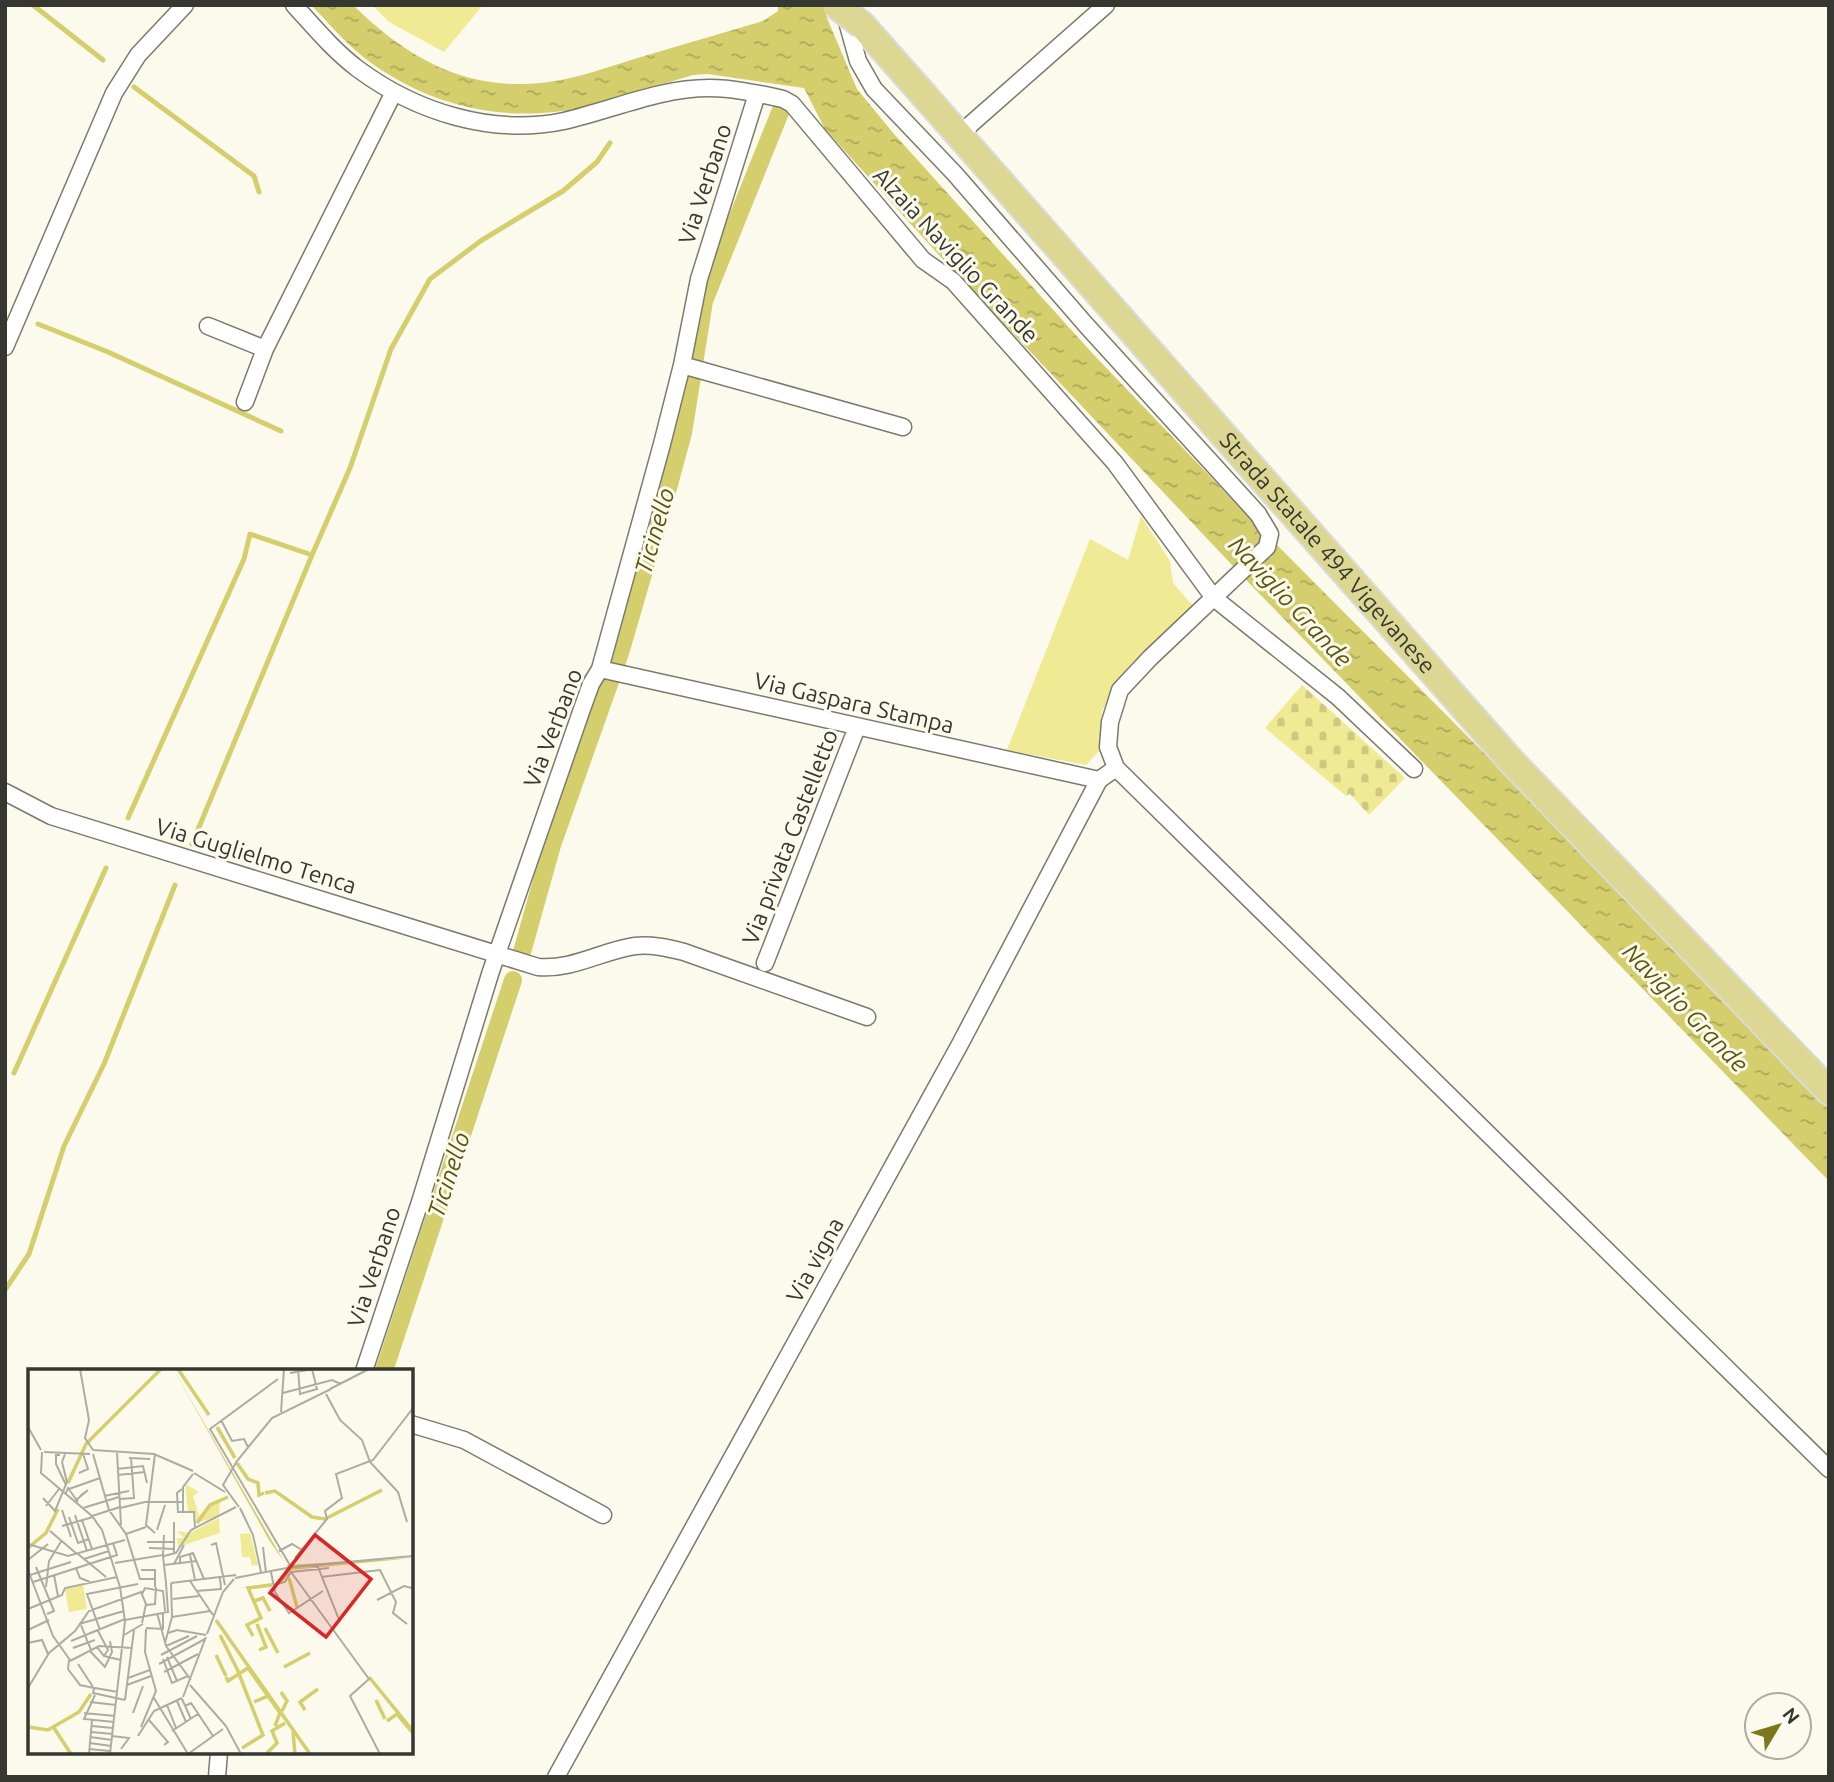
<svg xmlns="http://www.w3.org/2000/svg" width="1834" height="1782" font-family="Ubuntu,sans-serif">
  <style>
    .cemetery { fill: url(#cemetery-stones) }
    .green { fill: #efea93 }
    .water { fill: url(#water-ripples) }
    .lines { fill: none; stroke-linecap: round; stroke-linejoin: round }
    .stream { stroke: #d4ce6d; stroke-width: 5 }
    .canal { stroke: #d4ce6d; stroke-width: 18 }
    .minor-casing { stroke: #7a7a6e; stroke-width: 19 }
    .primary-casing { stroke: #dbdbda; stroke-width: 30 }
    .minor { stroke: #fff; stroke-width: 16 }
    .primary { stroke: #dcd792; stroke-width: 26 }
    .primary-bridge-casing { stroke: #dbdbda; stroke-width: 30; stroke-linecap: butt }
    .primary-bridge { stroke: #dcd792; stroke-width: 26 }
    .labels { text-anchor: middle; stroke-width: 6; stroke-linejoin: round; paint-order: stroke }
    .street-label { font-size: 23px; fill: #373731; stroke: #fbfaed }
    .water-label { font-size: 24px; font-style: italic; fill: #5b560a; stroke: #fbfaed }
    .inset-river { fill: none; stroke: #d4ce6d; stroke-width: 3.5 }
    .inset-road { fill: none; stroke: #adaca2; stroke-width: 2 }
    .view { fill: #d62828; fill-opacity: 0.15; stroke: #d62828; stroke-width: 3.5 }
    .inset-edge { fill: none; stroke: #373731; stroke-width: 3.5 }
  </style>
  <defs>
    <pattern id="cemetery-stones" width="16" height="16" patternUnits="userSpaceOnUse" patternTransform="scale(1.75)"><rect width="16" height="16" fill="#efea93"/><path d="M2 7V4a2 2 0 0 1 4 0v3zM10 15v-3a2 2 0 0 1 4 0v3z" fill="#cec97f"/></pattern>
    <pattern id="water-ripples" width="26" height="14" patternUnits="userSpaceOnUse" patternTransform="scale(1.75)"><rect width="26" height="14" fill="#d4ce6d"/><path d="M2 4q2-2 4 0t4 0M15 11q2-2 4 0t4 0" fill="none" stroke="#ada85a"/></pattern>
  </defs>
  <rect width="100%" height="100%" fill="#fbfaed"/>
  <path class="cemetery" d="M1302,685L1405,778L1369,815L1350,794L1346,796L1265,728Z"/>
  <path class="green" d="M372,5H483L444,52L389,22Z
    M1141,516L1170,561L1173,583L1193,606L1120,678L1102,711L1100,750L1086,765L1007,750L1090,539L1128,560Z"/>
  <path class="water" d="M311,5H353C408,59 468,93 548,82C580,78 610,66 641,57C681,45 723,33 763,21L778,11V5H825L827,18L857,89L894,134L1093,354L1250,518L1503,772L1829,1109V1181L1250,584L937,253L825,129L804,88L708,74L693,75C648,88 601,107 554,112C483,120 410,97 356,51C340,37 326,20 311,5Z"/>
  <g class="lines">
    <path class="stream" d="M33,5L103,60
      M134,87L254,176L259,192
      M38,324L108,352L281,431
      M128,818L244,559L250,534L312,555L350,468L391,349L430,279L482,240L563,191L597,162L610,143
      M192,844L312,555
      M14,1073L106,868
      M5,1290L29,1254L64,1146L104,1064L175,885"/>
    <path class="canal" d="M522,952L552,845L620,653L668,488L683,433L704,301L781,110
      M384,1371L513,980"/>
    <defs>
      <path id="minor" d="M294,5C314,27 334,51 358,69C416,112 492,136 564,121C612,110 660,88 709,88C734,88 760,94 783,99L792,104L923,260L953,281L1115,463L1214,598L1338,697L1414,769
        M844,11L858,61L874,89L955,174L1086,325L1258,514L1270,534L1267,547L1150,658L1120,690L1110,722L1108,747L1116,768L1829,1469
        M961,136L971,124L1106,5
        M208,326L265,349
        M5,347L114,93L138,55L185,5
        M682,365L903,427
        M245,402L265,349L394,92
        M600,669L1099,780
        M5,792L51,816L538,967C573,970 601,951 635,946C651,944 668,948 684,952L867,1017
        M765,963L857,727
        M364,1371L420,1202L491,971L582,709L591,684L600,669L662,444L682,365L699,279L757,94
        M411,1424L464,1440L603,1515
        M217,1777L219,1752
        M556,1777L959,1046L1099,780L1116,768"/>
      <g id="primary">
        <path id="s1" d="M862,25L1512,762L1829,1091"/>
      </g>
    </defs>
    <use href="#minor" class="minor-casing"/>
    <use href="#primary" class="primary-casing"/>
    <use href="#minor" class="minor"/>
    <use href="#primary" class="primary"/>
    <defs>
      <path id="primary-bridge" d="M836,5L862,25"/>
    </defs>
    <use href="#primary-bridge" class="primary-bridge-casing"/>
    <use href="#primary-bridge" class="primary-bridge"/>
  </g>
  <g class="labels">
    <g class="street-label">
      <text transform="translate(705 184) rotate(-72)" y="8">Via Verbano</text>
      <text transform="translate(956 255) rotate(47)" y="8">Alzaia Naviglio Grande</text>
      <text dy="8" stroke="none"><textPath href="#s1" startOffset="704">Strada Statale 494 Vigevanese</textPath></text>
      <text transform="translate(854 703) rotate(13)" y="8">Via Gaspara Stampa</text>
      <text transform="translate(553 728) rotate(-69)" y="8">Via Verbano</text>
      <text transform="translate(790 837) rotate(-69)" y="8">Via privata Castelletto</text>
      <text transform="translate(256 856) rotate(17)" y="8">Via Guglielmo Tenca</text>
      <text transform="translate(815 1260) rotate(-61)" y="8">Via vigna</text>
      <text transform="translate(374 1267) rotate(-72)" y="8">Via Verbano</text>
    </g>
    <g class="water-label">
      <text transform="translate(655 531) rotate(-74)" y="8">Ticinello</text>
      <text transform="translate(1290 602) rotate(47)" y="8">Naviglio Grande</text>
      <text transform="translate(1685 1008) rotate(46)" y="8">Naviglio Grande</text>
      <text transform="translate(449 1175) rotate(-72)" y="8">Ticinello</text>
    </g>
  </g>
  <g transform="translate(28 1369)">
    <rect width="385" height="385" fill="#fbfaed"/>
    <path d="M157,115L171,123L165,127L171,147L181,136L192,132L191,147L169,154L167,143H160ZM191,149L192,164L150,178L149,169H156L149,162L162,164ZM222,164L230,196L224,197L222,188H214L212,165Z" fill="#efea93"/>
    <path d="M55,216L59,240L41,243L37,220Z" fill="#efea93"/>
    <path d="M145,0L258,196L385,189L264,201L254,214L210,219L253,213L261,200L241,171Z" fill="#d4ce6d"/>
    <path class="inset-river" d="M150,0L181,46M189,58L207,89M209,94L220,110L230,114L231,126L236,124M40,114L58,75L133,0M237,124L247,122L284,148L297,150L354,121M169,154L182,136L200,128M0,179L18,164L30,140M261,209L269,238M226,232L235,229L242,242M188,251L282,385M229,255L238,278L231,281M237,259L250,284M192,266L211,304M225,267L219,256L233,249L220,219L244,216M188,286L198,307M256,298L282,284M211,305L235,366L214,379M198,308L200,312L220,299L240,327L226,333M341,308L385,362M253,323L259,332L254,342M240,327L252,344L247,357M348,331L357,350M277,341L272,333L290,320M359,352L369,345L385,364M0,358L20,361L51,343L63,325M26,359L43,385M265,363L267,385M238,385L249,374L244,362L257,354"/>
    <path class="inset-road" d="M52,0L61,51L57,69L65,81M270,0L272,25L289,20L284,0M262,4L286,0M250,10L182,60L263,198M302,20L341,0M255,24L304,11L313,15M298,25L312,51L334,71L342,93L370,123L379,153M253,43L256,0M193,51L204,72L216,70L220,78M0,58L13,81M65,81L126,85L165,102M14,83L13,104L64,147L74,161L92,218L97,252L82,385M16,83L62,85M89,83L93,156M65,85L81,141L98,165L112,210H127V218M127,85L118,156L127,164M32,86H28V95L38,116M101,89L122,90M89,100L115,97L119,114M51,104L60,100L55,85M166,104L197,123M90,106L117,103M41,120L72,109M154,120L149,124L150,143H166L167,158M38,124L40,119L50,133M76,127L101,122M15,129L27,142L39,113L34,93L37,85M92,130L106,129L103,89M47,132L60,121L52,127M18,137L31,120M211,138L195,116L209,92L244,49L303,20M55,139L91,128M92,139L117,133H155M212,139L225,166L233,203M34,141L43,168M155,144V118L165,105M47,146L59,182M64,147L92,138M41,148L50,174L61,170M54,151L64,180M34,157L65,148M129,161L137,136M22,162L49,185M98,165L118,158M119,173H146M0,175L40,187L97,171M183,176L188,174L197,216M235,178L238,204M121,179L146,180M251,182L264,175L274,181M146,184V153M50,185L78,208M162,186L167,211M135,187L138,214M136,187L148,184L163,161L208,138M267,189L299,150L297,142L314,129L308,105L345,91L385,39M56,190L81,182M0,191L20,175M87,194L135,186L136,166M152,194V188L165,184L176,210M146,195L156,176M136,196L169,192M285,197L290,198L312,253M8,198L26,242L19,245M48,199L52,209L62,213M0,201L25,267L42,291M113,201H127V211M243,203L247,223L261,244L295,222M263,203L341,310L322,327L352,385M263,203L301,199M2,206L43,193M26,206L30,227M293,208L352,201L368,233L365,244L379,255M207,209L264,198L385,187M162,212L185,246M5,213L89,186L85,174M143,214L208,206M246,216L257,213L263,203M18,218L21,192L34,171M168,222L193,220L192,209M114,225L117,219L135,222L137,242M145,230L171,227M349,231L376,217L384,219M118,236L127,235L128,218M0,240L34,226L37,219L89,208M129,244L138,277L163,311M144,248L182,242M97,251L140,243L138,214M51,255L96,242M53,256L63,281M118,259L135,260V243M0,261L21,251M72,261L59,225L110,215M70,262L80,281L76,287M140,264L149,261L178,266M179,265L195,223L206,210M96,266L115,255M43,272L97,250M0,274L14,271L20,285M137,274L144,248L143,214M138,277L161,267M69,278L76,287L93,291M45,279L67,271M62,282L77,298L84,283L82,272M133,286L169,267M139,288L149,312M135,290L144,314L160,307M41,291L40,300L52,316L66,319L65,325M42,292L71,277L104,279M50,295L65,318M131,295L177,270M136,303L170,285M100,309L122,301M99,316L123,307M162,316L198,357L213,385M0,319L21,284L47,262L61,242L113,223L118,235L114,254M67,319L90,323M65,324L97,331M67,326L56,350L86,353M155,328L178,268M126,329L160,385M154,330L163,350M97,331L106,261M149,332L158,353M62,333L88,336M139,336L148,359M157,337L163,334L185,367M56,344L87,347M105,344L115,317M121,351L140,373L136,376M64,357L85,359M113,358L128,322L117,283L118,260M144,362L170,345M63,363L85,365M84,367L101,369L93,380M110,367L126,342L154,329M62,368L84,371M62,374L83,377M61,380L82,382M61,385L64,351M160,385L195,360"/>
    <path class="view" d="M287,166L343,210L298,268L242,224Z"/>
    <rect width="385" height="385" class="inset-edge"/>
  </g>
  <rect width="1834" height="1782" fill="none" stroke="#373731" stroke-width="14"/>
  <g transform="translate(1778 1726) rotate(52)"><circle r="33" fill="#fbfaed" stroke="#adaca2" stroke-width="2"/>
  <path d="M0-5L12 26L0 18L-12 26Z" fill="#7e781d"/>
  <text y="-10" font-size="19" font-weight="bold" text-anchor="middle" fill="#373731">N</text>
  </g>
</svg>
